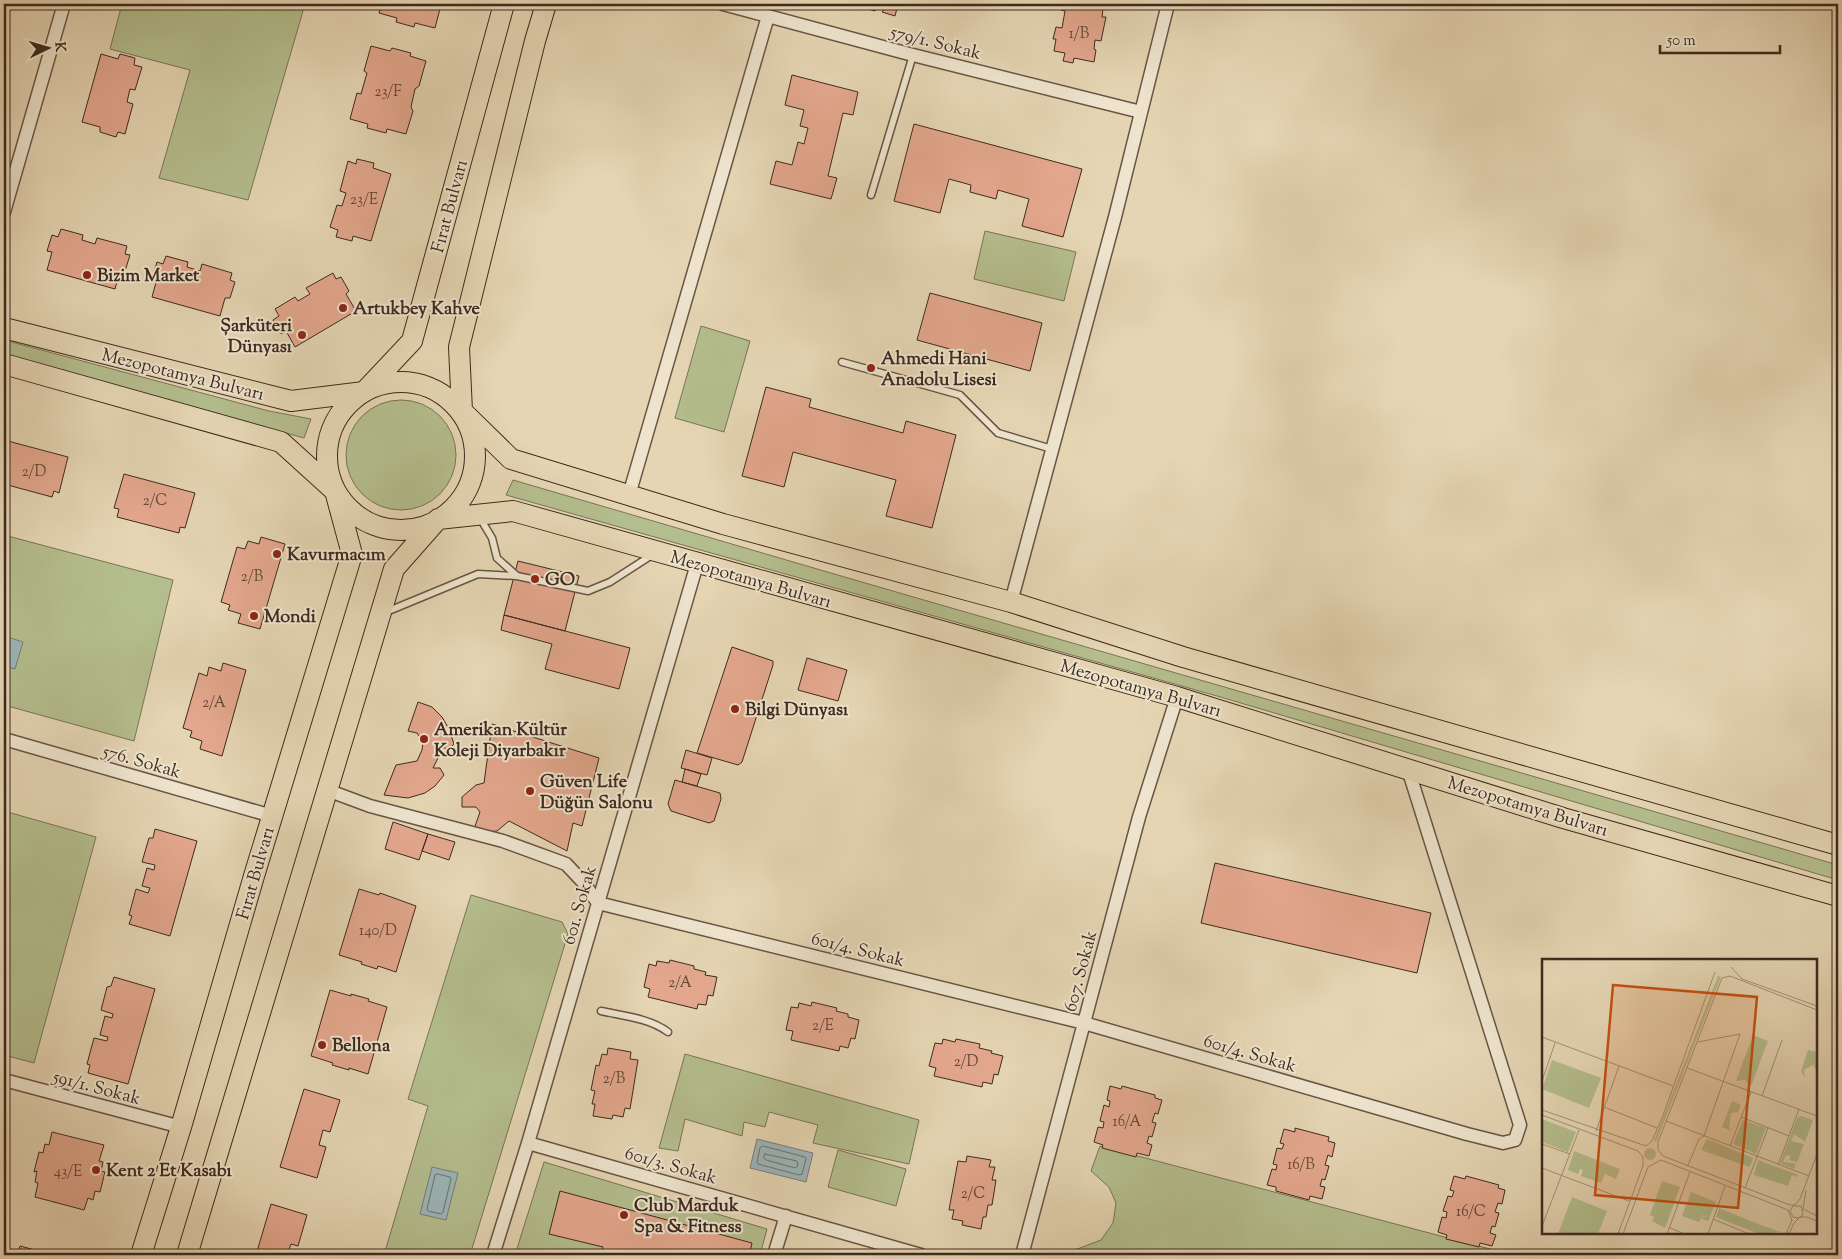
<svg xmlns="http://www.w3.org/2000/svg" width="1842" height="1259" font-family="'Sorts Mill Goudy',serif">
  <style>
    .green { fill: #b4bd8d; stroke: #797456 }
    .water { fill: #9cb5b9; stroke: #767d7b }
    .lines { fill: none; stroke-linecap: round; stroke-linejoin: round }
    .shore { stroke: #6d706c; stroke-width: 1 }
    .building { fill: #e3a78d; stroke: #3e2a1f }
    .lane-casing { stroke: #685544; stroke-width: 9 }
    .street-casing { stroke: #685544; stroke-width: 15 }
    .primary-casing { stroke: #3e2a1f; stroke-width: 22 }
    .lane { stroke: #eee4ce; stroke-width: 6 }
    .street { stroke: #eee4ce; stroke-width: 12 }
    .primary { stroke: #e5d5b3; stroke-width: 20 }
    .poi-dot { fill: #8f2418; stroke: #eee4ce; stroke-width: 2 }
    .labels { text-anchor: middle; stroke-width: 4; stroke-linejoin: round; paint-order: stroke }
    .number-label { font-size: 15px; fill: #67493a }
    .street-label { font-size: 18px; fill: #3e2a1f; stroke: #eee4ce }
    .poi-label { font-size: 18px; font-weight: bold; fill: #3e2a1f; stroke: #eee4ce; text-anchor: start }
    .inset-road { fill: none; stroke: #a29178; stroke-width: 1 }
    .view { fill: #c65010; fill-opacity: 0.15; stroke: #c65010; stroke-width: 2.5 }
    .inset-edge { fill: none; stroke: #3e2a1f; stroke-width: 2.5 }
  </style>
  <rect width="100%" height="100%" fill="#e5d5b3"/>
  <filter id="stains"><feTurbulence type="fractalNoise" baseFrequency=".004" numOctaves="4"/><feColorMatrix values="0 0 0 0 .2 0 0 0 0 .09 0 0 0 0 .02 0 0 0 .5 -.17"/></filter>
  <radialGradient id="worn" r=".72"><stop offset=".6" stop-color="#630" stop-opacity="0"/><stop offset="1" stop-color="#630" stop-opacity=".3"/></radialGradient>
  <path class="green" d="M122,4H305L248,200L159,178L190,70L110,49Z
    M985,231L1076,252L1064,301L974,279Z
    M701,326L750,341L724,432L675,418Z
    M4,340L269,411L311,419L304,438L4,355Z
    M346 455a55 55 0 1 1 110 0a55 55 0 1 1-110 0Z
    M513,480C954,610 1397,736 1838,865V880L1217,696L506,495Z
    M4,535L173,580L134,741L4,705Z
    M4,811L96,837L34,1063L4,1055Z
    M471,895L562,922L568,934L470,1255H384L428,1106L408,1099Z
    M685,1054L919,1120L909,1164L813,1143L818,1125L769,1112L765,1127L744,1122L742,1136L685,1119L678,1151L659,1148Z
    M1100,1146L1509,1254L1508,1255H1071L1072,1251L1101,1240L1113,1223L1116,1203L1109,1187L1091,1171Z
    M838,1150L906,1169L896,1206L828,1187Z
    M544,1162L767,1229L760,1255H515Z"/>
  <path class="water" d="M4,636L23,642L15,669L4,666Z
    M757,1139L813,1153L806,1182L750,1168Z
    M432,1167L458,1173L446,1220L420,1214Z"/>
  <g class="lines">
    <path class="shore" d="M763,1146L805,1157L806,1159L802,1174L799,1175L758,1164L757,1162L760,1148Z
      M765,1154L797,1161L798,1166L795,1168L766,1160L764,1158Z
      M438,1174L450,1177L451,1179L443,1212L441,1214L428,1211L427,1209L435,1175Z"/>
  </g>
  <path class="building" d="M382,4H441V5L435,28L415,23L414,27L396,22L397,18L379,13Z
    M852,4H898L895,16L882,12L884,9L876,7L875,11Z
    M1062,4H1108L1107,10L1103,9L1102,17H1106L1101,41L1095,40L1094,49L1096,50L1094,62L1074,58L1073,63L1063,61L1065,53L1054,51L1056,39H1053L1056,27L1062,28L1065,11L1061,10Z
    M371,46L390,51L392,48L411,53L410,56L426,61L419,86L415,89L411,107L413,111L406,134L387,129L386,133L367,128L368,124L350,119L357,93L361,94L367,73L364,71Z
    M101,54L118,59L120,54L135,58L134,65L142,67L135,90L130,89L127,102L133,104L125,134L118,132L116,137L100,132V127L82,122Z
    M792,75L858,92L853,115L843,113L828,176L837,178L831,199L770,184L776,161L792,165L798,142L804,144L808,128L800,126L804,110L785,105Z
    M914,124L1082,169L1063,237L1022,226L1029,199L998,190L996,199L970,192L971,185L949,179L940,213L894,201Z
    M357,159L374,163L373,168L391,174L371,241L353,236L352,241L336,237L338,230L330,227L337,205L342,206L346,193L340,191L348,161L356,164Z
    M61,229L83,235L82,240L95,244L97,238L127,246L125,254L130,255L125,271H120L115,289L47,270L52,252L47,251L52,235L58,237Z
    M166,256L188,262L187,267L200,271L202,264L232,273L230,280L235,282L230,298H225L220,316L152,297L157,279L152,278L157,262L163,264Z
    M333,273L336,279L341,277L349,291L346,294L356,311L295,347L286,331L281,334L273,320L279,316L275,309L295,297L298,301L310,294L306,288Z
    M930,293L1042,323L1030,371L917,340Z
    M766,387L811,399L809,407L903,433L906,421L956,435L932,528L886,516L896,480L793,452L784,487L742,476Z
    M4,440L68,457L59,493L54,491L52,497L4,484Z
    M124,474L195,493L185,528L180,527L179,533L117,517L119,509L114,508Z
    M261,537L285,544L260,629L238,623L241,614L228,610L230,605L221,602L237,547L245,549L248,541L259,544Z
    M518,561L579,576L565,631L504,615Z
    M504,615L630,648L619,689L545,669L552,644L501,630Z
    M732,647L773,661V665L742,762L738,765L697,753Z
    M807,658L847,670L838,701L798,690Z
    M223,663L246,670L222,756L200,749L202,741L190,737L192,731L183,728L199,673L207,676L209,667L221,671Z
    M418,702L432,707L442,717L449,729L454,744L449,749L440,747V754L433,768H440L444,775L435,786L425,793L408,798L384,795L396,765L417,761L422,750L423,742L417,733L408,731Z
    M492,724L599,758L582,826L573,823L567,851L509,821L497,831L485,832L474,829L480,812L476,807H462V797L476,785L484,783Z
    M686,750L712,758L707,775L681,768Z
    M685,769L701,774L697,786L682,782Z
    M675,780L720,793L721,799L714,821L709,823L671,811L668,804Z
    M393,822L428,834L419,860L385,849Z
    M155,829L197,841L170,936L129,924L132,916L129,915L136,889L148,893L150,888L142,886L147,868L154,870L155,865L142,862L149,838H153Z
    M428,834L455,842L449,860L422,851Z
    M1215,863L1431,913L1417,973L1201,923Z
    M359,889L379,895L380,893L416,906L396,972L378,966L377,969L361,964L362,962L339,955Z
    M670,960L694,966V969L706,972L705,975L717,977L713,996L708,995L706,1005L698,1004L697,1009L648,997L650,989L644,987L649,964L656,966L657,961L669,963Z
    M114,977L155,989L128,1084L88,1073L90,1065L87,1064L94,1038L107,1041L108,1037L100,1035L105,1016L112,1018L113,1014L101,1010L107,987L111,986Z
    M330,990L351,996V994L369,999L368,1001L387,1007L368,1074L349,1068V1070L332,1065L333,1063L311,1056Z
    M812,1002L837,1008L836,1011L848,1014V1017L859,1020L855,1039L851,1038L848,1048L840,1046L839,1051L791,1040L793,1031L786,1030L791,1007L798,1008L799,1003L811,1006Z
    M943,1039L955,1042L956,1039L980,1044L979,1048L992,1051L991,1053L1003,1056L998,1075L994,1074L992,1084L983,1082L982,1087L934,1076L936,1068L929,1066L935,1043L942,1044Z
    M608,1048L631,1052L630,1059L638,1060L630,1109L625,1108L623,1117L613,1115L612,1119L593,1116L595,1104H592L595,1091L591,1090L596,1065L599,1066L602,1054L607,1055Z
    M1110,1086L1121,1089L1122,1086L1155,1095V1098L1162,1100L1158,1114L1155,1113L1152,1122L1156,1123L1152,1137L1149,1136L1147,1143L1152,1145L1149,1156L1137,1153L1136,1157L1102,1148L1103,1145L1094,1142L1098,1127L1103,1128L1104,1122L1100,1121L1104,1105L1109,1107L1110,1101L1107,1100Z
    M304,1089L340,1100L330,1132L323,1130L319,1145L326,1147L317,1178L280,1167Z
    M1295,1128L1329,1137L1328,1141L1335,1143L1332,1157L1328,1155L1325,1165L1329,1166L1325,1180L1322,1179L1320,1186L1325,1187L1322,1199L1310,1196L1309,1200L1276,1191V1187L1267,1185L1272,1169L1276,1170L1277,1165L1273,1164L1277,1148L1282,1149L1284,1144L1280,1143L1284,1129L1295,1132Z
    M52,1132L104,1145L99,1161L103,1162L101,1171L105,1172L100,1192L95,1191L93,1200L88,1198L84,1210L35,1197L38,1183L35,1182L37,1171L34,1172L39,1152L43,1153L45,1144L49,1145Z
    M967,1156L991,1160L989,1167H995L992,1180H996L992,1205H988L986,1217H983L981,1229L962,1225L963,1221L952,1219L954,1210H949L958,1161L966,1162Z
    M1454,1176L1465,1179L1466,1176L1499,1185L1498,1188L1505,1190L1502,1204L1498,1203L1495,1212L1499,1213L1495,1227L1492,1226L1490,1233L1496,1235L1492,1246L1480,1243L1479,1247L1446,1239L1447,1235L1438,1232L1442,1217L1446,1218L1447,1212L1443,1211L1448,1196L1452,1197L1454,1191L1450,1190Z
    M560,1191L752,1243L749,1255H601L603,1247L549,1234Z
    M271,1204L307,1215L298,1246L291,1244L287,1255H256Z
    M20,1246L54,1255H17Z"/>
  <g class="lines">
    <defs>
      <path id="lane" d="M871,195L913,55
        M842,362L960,395L998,433L1052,449
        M480,518L492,538L497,558L517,576L588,591L610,582L652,555
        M386,612L478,574L517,576
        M601,1011C623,1016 649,1018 668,1032"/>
      <path id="street" d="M723,4L913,55L1141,112
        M4,212L64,4
        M629,495L768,16
        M1011,602L1115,217L1168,4
        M4,739L272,816
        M327,790L370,806L503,841L566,864L583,882L598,903L1084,1023L1467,1134L1503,1143L1515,1140L1520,1125L1408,769
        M4,1080L181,1127
        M528,1143L921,1255
        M493,1255L528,1143L697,564
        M774,1255L786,1216
        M1022,1255L1139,817L1177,697"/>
      <path id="primary" d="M546,4L535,41L459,347L462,411L511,459L723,524L1011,602L1183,657L1838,845
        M4,328L291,401L364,392L412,341L504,4
        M4,364L281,442L335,491L352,554L254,876L181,1127L141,1255
        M327 456a74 74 0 1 1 148 0a74 74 0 1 1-148 0Z
        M187,1255L394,569L438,519L513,511L1177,697L1563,818L1838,896"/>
    </defs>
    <use href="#lane" class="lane-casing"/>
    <use href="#street" class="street-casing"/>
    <use href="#primary" class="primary-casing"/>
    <use href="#lane" class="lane"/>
    <use href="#street" class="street"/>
    <use href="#primary" class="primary"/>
  </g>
  <g class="poi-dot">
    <circle cx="87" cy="275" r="5"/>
    <circle cx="343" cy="308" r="5"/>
    <circle cx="302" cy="335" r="5"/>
    <circle cx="871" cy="368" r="5"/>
    <circle cx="277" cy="554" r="5"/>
    <circle cx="535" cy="579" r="5"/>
    <circle cx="254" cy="616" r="5"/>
    <circle cx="735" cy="709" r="5"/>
    <circle cx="424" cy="739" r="5"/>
    <circle cx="530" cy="791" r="5"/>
    <circle cx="322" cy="1045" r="5"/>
    <circle cx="96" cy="1170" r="5"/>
    <circle cx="624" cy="1215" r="5"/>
  </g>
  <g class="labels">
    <g class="number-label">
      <text x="1079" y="38">1/B</text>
      <text x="388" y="96">23/F</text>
      <text x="364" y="204">23/E</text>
      <text x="34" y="476">2/D</text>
      <text x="155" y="505">2/C</text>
      <text x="252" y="581">2/B</text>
      <text x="214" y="707">2/A</text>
      <text x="378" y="935">140/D</text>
      <text x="680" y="987">2/A</text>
      <text x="823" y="1030">2/E</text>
      <text x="966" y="1066">2/D</text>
      <text x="614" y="1083">2/B</text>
      <text x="1127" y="1126">16/A</text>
      <text x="1301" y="1169">16/B</text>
      <text x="68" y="1176">43/E</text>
      <text x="973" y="1198">2/C</text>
      <text x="1471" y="1216">16/C</text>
    </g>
    <g class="street-label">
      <text transform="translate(936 42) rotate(14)" y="6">579/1. Sokak</text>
      <text transform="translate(449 206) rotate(-75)" y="6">Fırat Bulvarı</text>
      <text transform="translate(183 374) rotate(14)" y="6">Mezopotamya Bulvarı</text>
      <text transform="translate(751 579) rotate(16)" y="6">Mezopotamya Bulvarı</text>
      <text transform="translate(1141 688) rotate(16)" y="6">Mezopotamya Bulvarı</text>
      <text transform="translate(142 761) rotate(16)" y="6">576. Sokak</text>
      <text transform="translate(1528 806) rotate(17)" y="6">Mezopotamya Bulvarı</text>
      <text transform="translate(255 873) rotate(-74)" y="6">Fırat Bulvarı</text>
      <text transform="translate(579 905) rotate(-74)" y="6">601. Sokak</text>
      <text transform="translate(858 949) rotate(14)" y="6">601/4. Sokak</text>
      <text transform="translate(1080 971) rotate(-75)" y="6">607. Sokak</text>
      <text transform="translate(1250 1053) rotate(16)" y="6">601/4. Sokak</text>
      <text transform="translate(97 1087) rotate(15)" y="6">591/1. Sokak</text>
      <text transform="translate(671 1165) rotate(16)" y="6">601/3. Sokak</text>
    </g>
    <g class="poi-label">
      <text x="97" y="281">Bizim Market</text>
      <text x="353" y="314">Artukbey Kahve</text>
      <text x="292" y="331" text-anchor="end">Şarküteri<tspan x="292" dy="21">Dünyası</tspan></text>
      <text x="881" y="364">Ahmedi Hani<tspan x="881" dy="21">Anadolu Lisesi</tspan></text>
      <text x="287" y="560">Kavurmacım</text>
      <text x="545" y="585">GO</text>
      <text x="264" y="622">Mondi</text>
      <text x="745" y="715">Bilgi Dünyası</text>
      <text x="434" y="735">Amerikan Kültür<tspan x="434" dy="21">Koleji Diyarbakır</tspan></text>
      <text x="540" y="787">Güven Life<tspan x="540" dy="21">Düğün Salonu</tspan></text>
      <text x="332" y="1051">Bellona</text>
      <text x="106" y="1176">Kent 2 Et Kasabı</text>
      <text x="634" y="1211">Club Marduk<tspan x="634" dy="21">Spa &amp; Fitness</tspan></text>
    </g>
  </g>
  <g transform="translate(1542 959)">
    <rect width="275" height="275" fill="#e5d5b3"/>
    <path d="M176,17L179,18L114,183L112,182ZM211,76L226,82L209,127L203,121L194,122ZM266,91L275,93V113L271,106L262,111L263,119L259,112ZM10,101L59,119L47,149L0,130ZM190,142L199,146L196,153L189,154L187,169L190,172L180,168ZM259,157L271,161L263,183L252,175L249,182L262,185L255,203L247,201L249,197L244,196L241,203L254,205L252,210L238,204L255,159ZM0,160L34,173L26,193L0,183ZM201,161L224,169L214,195L191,185ZM165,180L211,199L208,208L159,191ZM102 195a6 6 0 1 1 12 0a6 6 0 1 1-12 0ZM32,192L78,210L74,220L63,215L59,224L39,217L41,211L38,210L36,215L26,211ZM216,201L256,216L255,218L250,216L246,227L212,216ZM120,222L138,228L123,269L110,262L112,258L108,256ZM149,233L174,243L166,262L160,260L161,257L165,258L161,256L157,263L140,257ZM30,238L65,252L56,275H16ZM177,249L216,265L239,273L217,275L174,258Z" fill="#b4bd8d"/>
    <path class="inset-road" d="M189,8L200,20L275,47M275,51L188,17L180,19L116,183V191L121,197L248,246H253L258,240L275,195M0,78L131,127M145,109L275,157M0,122L13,84M220,137L240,81M62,148L115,169M0,151L104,187L110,182L120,159L173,13M0,156L96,192L101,198V207L76,275M199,158L247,177M124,162L267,217M54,172L77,107M0,185L28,195M188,187L209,133M146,206L157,180L162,177L198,75L156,83M236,206L257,150M0,209L87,242M203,229L226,169M264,231L261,250L275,257M171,260L207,275M0,267L37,171M128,269L142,275M81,275L106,208L119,201L246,251L250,261L244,275M125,275L148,213M166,275L183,227M247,275L252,264L258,258L260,257L261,254L259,247H251L248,252L251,258L256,259L258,258H265L275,262"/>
    <path class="view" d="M71,26L215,38L196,249L53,236Z"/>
    <rect width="275" height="275" class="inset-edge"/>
  </g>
  <rect width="1842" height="1259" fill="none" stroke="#e5d5b3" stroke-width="20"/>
  <rect x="5" y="5" width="1832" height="1249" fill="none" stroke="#3e2a1f" stroke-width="2.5"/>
  <rect x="10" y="10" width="1822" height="1239" fill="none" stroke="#3e2a1f"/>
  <g transform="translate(48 48) rotate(85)" stroke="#eee4ce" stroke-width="4" paint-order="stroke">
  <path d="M0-4L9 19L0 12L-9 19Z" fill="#3e2a1f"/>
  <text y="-8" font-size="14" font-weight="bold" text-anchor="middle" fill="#3e2a1f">K</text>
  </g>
  <path d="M1660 45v8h120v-8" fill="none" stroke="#3e2a1f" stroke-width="2.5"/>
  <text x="1667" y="45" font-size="15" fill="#3e2a1f" stroke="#eee4ce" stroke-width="4" paint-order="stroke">50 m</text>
  <rect width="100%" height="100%" filter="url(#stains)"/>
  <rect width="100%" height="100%" fill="url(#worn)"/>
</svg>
